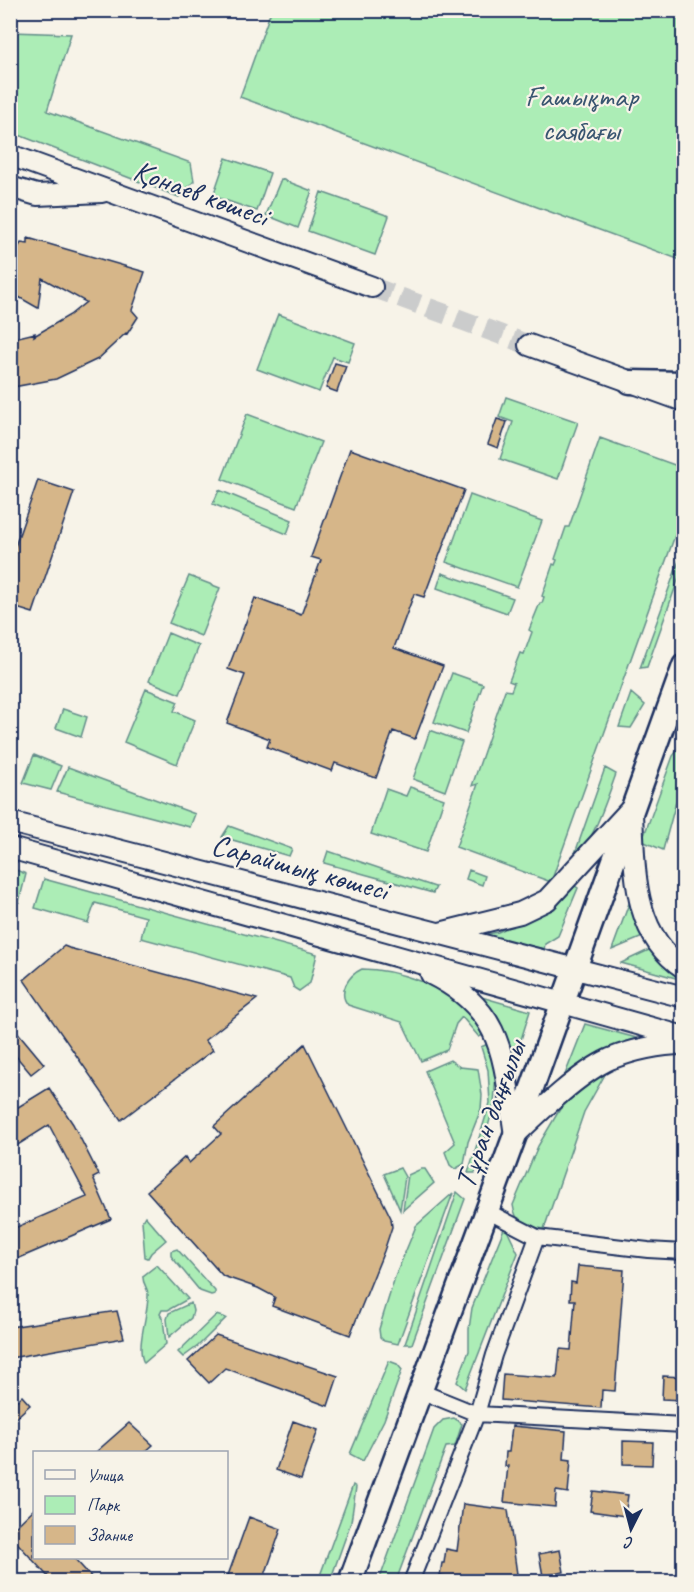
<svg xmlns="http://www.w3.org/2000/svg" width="694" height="1592" font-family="Caveat,sans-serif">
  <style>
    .green { fill: #acedb6; stroke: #648e8a; stroke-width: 1.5 }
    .building { fill: #d6b689; stroke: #1b2f5e; stroke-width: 1.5 }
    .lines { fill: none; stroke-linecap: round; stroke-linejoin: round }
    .secondary-tunnel { stroke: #cbcccc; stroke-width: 20; stroke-dasharray: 20 10; stroke-linecap: butt }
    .minor-casing { stroke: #1b2f5e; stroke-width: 18 }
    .secondary-casing { stroke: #1b2f5e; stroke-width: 24 }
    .primary-casing { stroke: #1b2f5e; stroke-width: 27 }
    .minor { stroke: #f7f3e8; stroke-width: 14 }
    .secondary { stroke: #f7f3e8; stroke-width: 20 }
    .primary { stroke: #f7f3e8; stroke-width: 22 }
    .labels { text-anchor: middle; stroke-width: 4.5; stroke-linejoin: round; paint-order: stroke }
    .park-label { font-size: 30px; fill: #385570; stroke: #f7f3e8 }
    .street-label { font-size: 30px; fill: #1b2f5e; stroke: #f7f3e8 }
  </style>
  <rect width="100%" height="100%" fill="#f7f3e8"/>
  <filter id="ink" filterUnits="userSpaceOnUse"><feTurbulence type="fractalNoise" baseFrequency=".0167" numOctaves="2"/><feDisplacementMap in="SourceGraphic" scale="12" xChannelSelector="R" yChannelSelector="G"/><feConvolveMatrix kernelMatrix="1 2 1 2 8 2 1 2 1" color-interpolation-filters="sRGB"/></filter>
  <g filter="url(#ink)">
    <path class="green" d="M10,11H17L12,32L71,34L47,111L191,163L194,181L179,197L11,132Z
      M271,11H683V261L240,97Z
      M226,158L270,173L257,211L213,196Z
      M281,179L312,191L298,228L266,215Z
      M321,192L389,216L375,255L308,231Z
      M278,314L355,343L348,362L333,357L319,392L257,369Z
      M506,397L578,422L558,479L500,459L513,422L499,417Z
      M247,414L321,442L296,507L222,479Z
      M600,438L683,468V513L551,882L456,847L478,784L472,786L505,690L511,691L514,683L509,681L520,653L524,654L532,632L529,630L540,603H542L544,597L542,596L553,564L555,565L557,560L555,559L566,527H569Z
      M219,490L292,520L287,534L213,504Z
      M470,495L542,521L517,587L446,562Z
      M680,558L683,566L647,667L640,668Z
      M442,573L513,598L507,613L437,588Z
      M189,576L220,588L201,636L169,623Z
      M168,633L199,646L180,694L149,681Z
      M452,673L483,684L466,733L434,722Z
      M146,689L178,702L174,711L195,720L177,764L124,742Z
      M631,693L645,705L631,728L619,727Z
      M63,709L87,717L81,737L56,728Z
      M430,730L462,742L445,791L413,779Z
      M683,743V776L663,850L642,841L673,756Z
      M34,755L61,766L51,790L23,783Z
      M68,767L195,814L190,827L57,792Z
      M605,768L616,774C609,793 590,852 573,859Z
      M410,787L444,799L426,852L371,834L386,789L406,796Z
      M229,826L292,849L289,856L222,837Z
      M328,851L435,887H436L433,893L324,863Z
      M16,870L26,874L19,902L11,897V880Z
      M469,870L485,876L482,885L466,879Z
      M44,879L317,954L310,983L299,991L294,988L290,978L141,938L146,917L95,903L88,923L35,908Z
      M575,886L578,888L558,936L545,944L544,949L482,935L498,932L549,908Z
      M631,898L645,936L612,950Z
      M651,949L683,978V980L621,963Z
      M362,969C394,969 446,986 469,1010C476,1017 481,1026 487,1033L479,1037L462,1017L456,1024L447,1050L421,1061L402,1022L348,1005C337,992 349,975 362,969Z
      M471,994L530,1011L508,1081Z
      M585,1024L655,1043L559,1090Z
      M490,1043L496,1071L494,1105L475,1173H468L490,1103L488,1070L481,1047Z
      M450,1060L460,1067L478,1069L482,1095L481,1109L468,1142L464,1164L455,1169L450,1165L445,1152L455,1143L425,1071Z
      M605,1069L607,1071L584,1112L544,1229C526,1225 516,1226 513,1205L538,1146L560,1109Z
      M400,1168L405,1177L400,1210L384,1174Z
      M421,1169H425L434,1183L403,1210L408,1175Z
      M457,1192L465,1199L412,1344H405Z
      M453,1193L398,1344L384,1341L380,1337L379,1329L395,1277L416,1226Z
      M145,1216L166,1240L151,1253L148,1258L145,1257L142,1221Z
      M505,1226L518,1253L465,1389L457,1382L469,1351V1329L472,1308Z
      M177,1249L215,1291V1294L211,1295L200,1291L171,1256V1251Z
      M157,1265L188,1299L168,1310H162L160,1314L163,1319L166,1344L144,1363C135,1346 149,1314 148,1294C148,1287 142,1284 143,1276Z
      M191,1303L193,1311L191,1318L169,1337L167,1319L169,1313Z
      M216,1315L226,1318L198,1346L183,1357L178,1352Z
      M389,1361L397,1364L402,1370L384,1420L363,1461L350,1454Z
      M454,1418L462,1424L455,1446L446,1447L396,1581H379L434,1429L443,1420Z
      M353,1485L356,1487L351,1522L330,1581H318Z"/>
    <path class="building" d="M28,238L145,272L132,310L138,317L127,334L126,333L98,359L56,379L13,387L10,339L35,333L34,336L70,315L86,302L42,278L38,308L10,292V260L21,243L28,244Z
      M335,363L346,366L337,392L326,388Z
      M497,419L507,422L498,448L488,444Z
      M350,449L464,490L424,597L414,594L394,648L443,666L415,739L393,731L376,778L335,763L332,771L267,747L270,739L227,723L245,675L228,669L255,598L301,615L321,560L311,557Z
      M38,480L74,492L33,613L10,606V561Z
      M64,946L69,948L257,999L205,1040L213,1050L121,1120L24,980Z
      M10,1023L44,1064L31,1074L10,1049Z
      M305,1044L391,1218L392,1227L384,1251L350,1335L272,1306L275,1297L258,1288L223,1276L147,1191L185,1157L189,1163L221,1134L214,1126Z
      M49,1088L73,1124L99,1175L93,1178L111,1219L10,1262V1230L87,1197L49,1125L10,1150V1112Z
      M578,1266L624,1270L615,1391L602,1390L601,1408L501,1400L503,1374L557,1378L560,1349L571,1350L575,1300H570L571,1282L576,1283Z
      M117,1311L124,1338L10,1358V1327Z
      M216,1335L338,1376L328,1406L225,1368L209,1383L188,1361Z
      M663,1376L684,1377V1400L662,1399Z
      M22,1396L30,1405L10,1423V1406Z
      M293,1421L318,1430L301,1479L276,1470Z
      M129,1423L153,1445L145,1452H96Z
      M512,1426L566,1431L564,1459L571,1460L568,1493L556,1491L555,1507L504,1502L508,1466H505L506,1452H509Z
      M623,1441L653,1442L652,1465L623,1464Z
      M593,1491L628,1495L625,1516L590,1511Z
      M463,1504L508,1510L518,1581H445V1576L440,1575L442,1563H444L446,1549L457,1551Z
      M34,1509V1557H73L95,1581H52L10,1535V1532Z
      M249,1517L281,1529L263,1581H226Z
      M560,1550L564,1572L543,1576L539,1554Z"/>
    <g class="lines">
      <path class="secondary-tunnel" d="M372,287L529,345"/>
      <defs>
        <path id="minor" d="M487,1211L537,1237L648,1250L684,1252
          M420,1391L477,1414L684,1425
          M411,1582L477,1414L494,1355L537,1237"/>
        <path id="secondary" d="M10,155L372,287
          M10,187L37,195L102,192
          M529,345L684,401
          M632,814C635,869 632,934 684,968
          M10,822L684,997
          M10,848L684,1037
          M440,933L520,913L547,900L630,810
          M431,974C506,1011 503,1060 515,1135
          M515,1135C540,1111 579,1073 610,1059C632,1050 660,1044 684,1044"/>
        <path id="primary" d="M630,382L684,383
          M350,1582L515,1135L684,666"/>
      </defs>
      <use href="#minor" class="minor-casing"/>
      <use href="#secondary" class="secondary-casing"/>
      <use href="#primary" class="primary-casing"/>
      <use href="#minor" class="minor"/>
      <use href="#secondary" class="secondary"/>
      <use href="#primary" class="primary"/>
    </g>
  </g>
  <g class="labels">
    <g class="park-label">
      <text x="581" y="106">Ғашықтар<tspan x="581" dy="34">саябағы</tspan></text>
    </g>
    <g class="street-label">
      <text transform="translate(201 193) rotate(20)" y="10">Қонаев көшесі</text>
      <text transform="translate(300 867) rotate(15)" y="10">Сарайшық көшесі</text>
      <text transform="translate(490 1114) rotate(-70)" y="10">Тұран даңғылы</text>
    </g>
  </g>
  <rect width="694" height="1592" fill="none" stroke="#f7f3e8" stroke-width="36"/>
  <rect x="18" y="18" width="658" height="1556" fill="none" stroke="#1b2f5e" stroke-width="2" filter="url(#ink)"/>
  <rect x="33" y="1451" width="195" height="108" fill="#f7f3e8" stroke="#9fa5b1" stroke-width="1.5"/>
  <rect x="45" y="1470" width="30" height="9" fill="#f7f3e8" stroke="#9fa5b1" stroke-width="1.5"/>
  <text x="87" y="1481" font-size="18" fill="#1b2f5e">Улица</text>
  <rect x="45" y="1496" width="30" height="18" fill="#acedb6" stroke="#9fa5b1" stroke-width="1.5"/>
  <text x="87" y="1511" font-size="18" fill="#1b2f5e">Парк</text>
  <rect x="45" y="1526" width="30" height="18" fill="#d6b689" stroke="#9fa5b1" stroke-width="1.5"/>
  <text x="87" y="1541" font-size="18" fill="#1b2f5e">Здание</text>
  <g transform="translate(631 1529) rotate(186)" stroke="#f7f3e8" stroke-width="4.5" paint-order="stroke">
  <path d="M0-4.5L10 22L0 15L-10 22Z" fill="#1b2f5e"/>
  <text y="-9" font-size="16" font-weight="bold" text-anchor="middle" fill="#1b2f5e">С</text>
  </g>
</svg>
